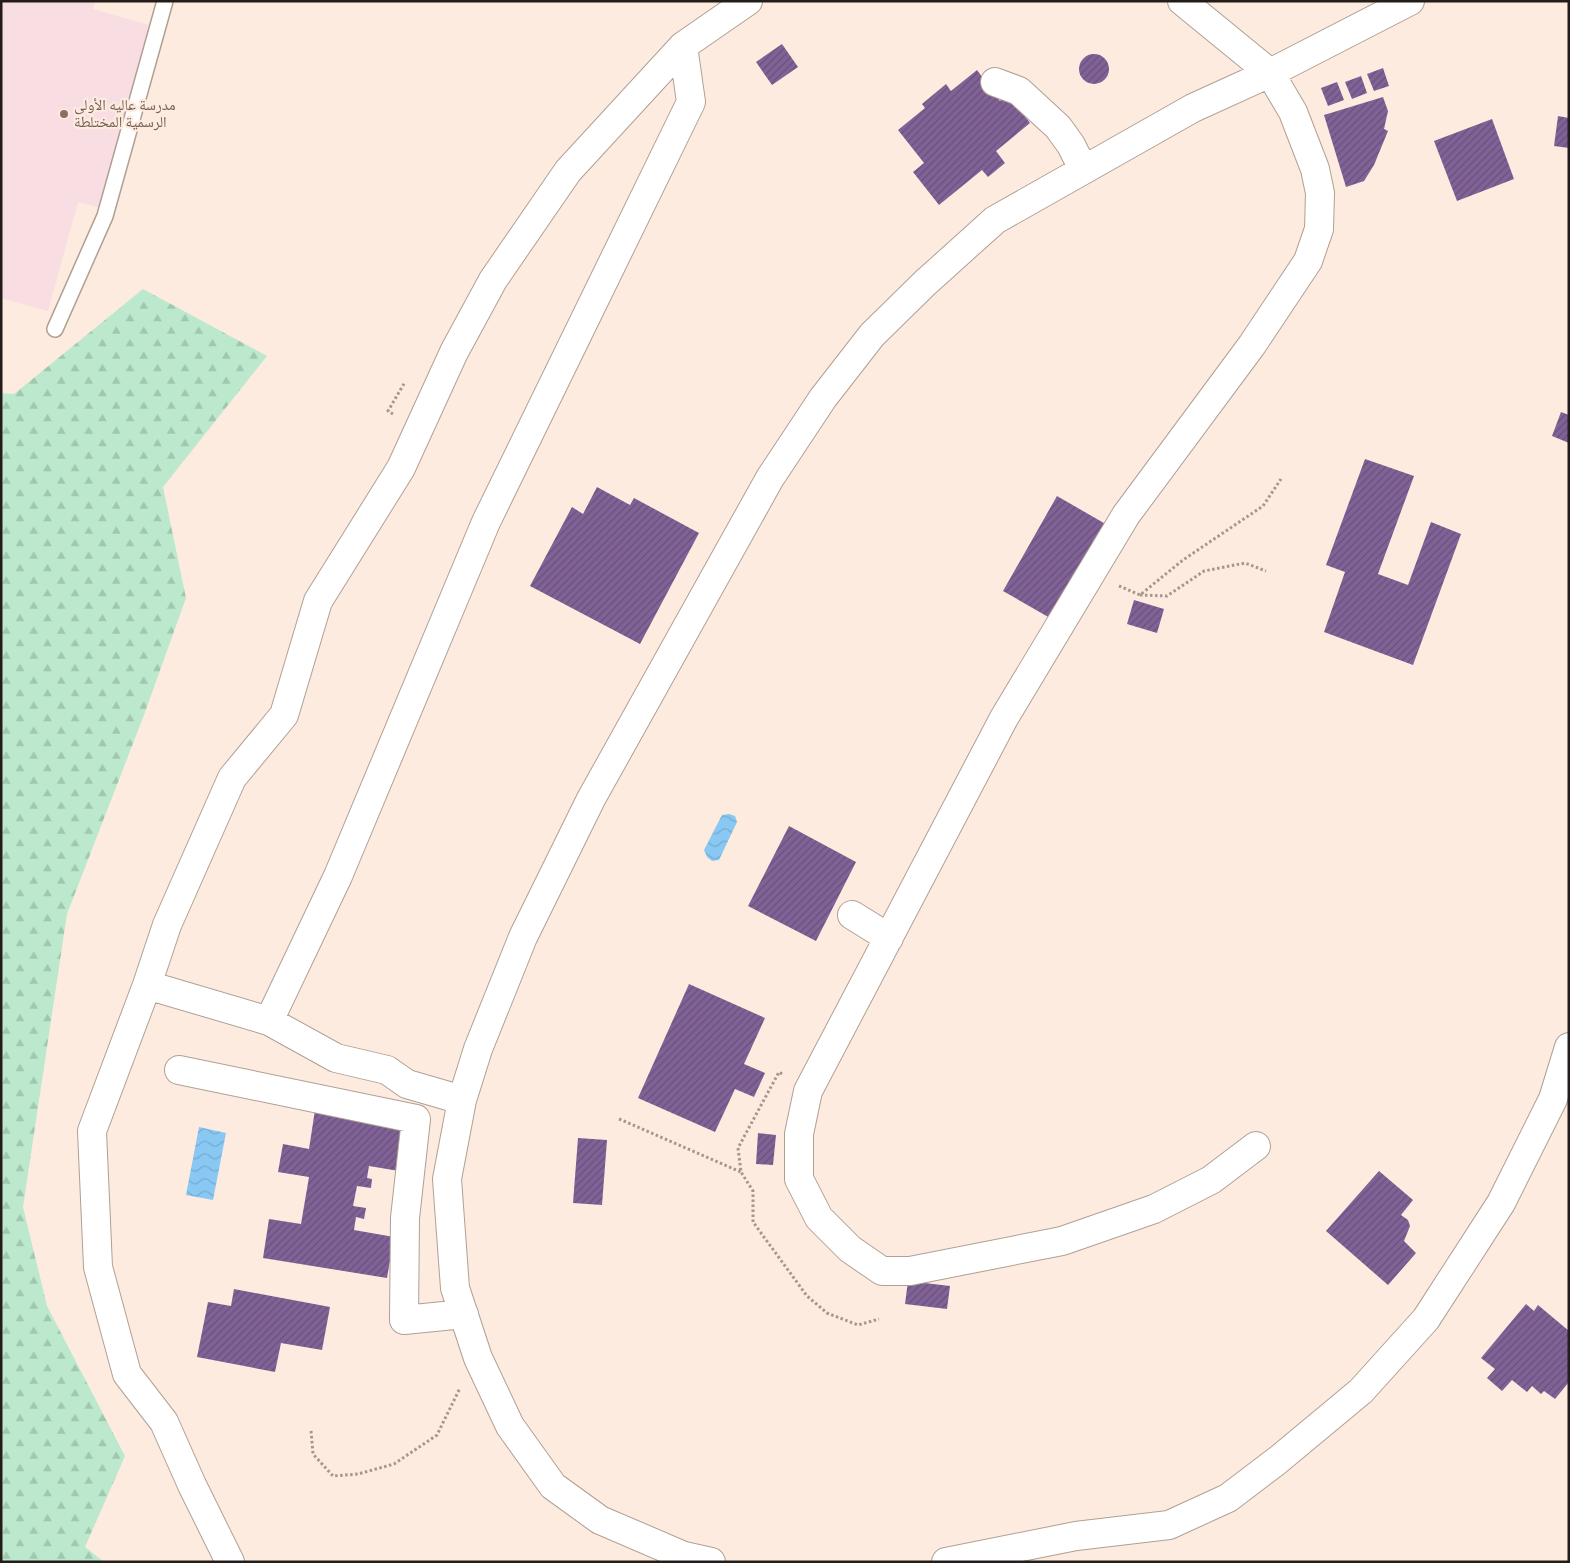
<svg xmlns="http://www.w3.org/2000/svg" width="1570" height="1563" font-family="'Exo 2','Noto Naskh Arabic',sans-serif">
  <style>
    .education { fill: #f8dde2 }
    .forest { fill: url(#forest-firs) }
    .water { fill: url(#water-waves) }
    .building { fill: url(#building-hatch) }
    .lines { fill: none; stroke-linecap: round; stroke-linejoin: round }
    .service-casing { stroke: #b0a094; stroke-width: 18 }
    .minor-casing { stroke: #b0a094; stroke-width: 30 }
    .path { stroke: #a4978e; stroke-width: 3; stroke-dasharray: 2.5 2.5; stroke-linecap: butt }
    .service { stroke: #fff; stroke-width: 15 }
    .minor { stroke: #fff; stroke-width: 28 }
    .education-dot { fill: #8d6e63; stroke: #fdebdf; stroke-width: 2 }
    .labels { text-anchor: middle; stroke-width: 4.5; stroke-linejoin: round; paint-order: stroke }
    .education-label { font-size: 15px; fill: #785e54; stroke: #fdebdf; text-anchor: start }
  </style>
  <defs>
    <pattern id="forest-firs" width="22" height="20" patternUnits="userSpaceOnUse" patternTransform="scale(1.25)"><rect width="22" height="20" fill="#bce9ce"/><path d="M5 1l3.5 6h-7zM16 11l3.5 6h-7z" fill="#a1c7b0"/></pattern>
    <pattern id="water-waves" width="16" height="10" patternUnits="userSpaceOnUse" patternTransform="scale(1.25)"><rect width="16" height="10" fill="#89c8f3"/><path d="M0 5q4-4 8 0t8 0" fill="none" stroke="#76abd0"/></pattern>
    <pattern id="building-hatch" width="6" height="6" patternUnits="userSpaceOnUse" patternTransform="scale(1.25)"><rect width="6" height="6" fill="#816297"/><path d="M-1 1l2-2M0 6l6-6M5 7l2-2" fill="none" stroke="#69507a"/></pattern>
  </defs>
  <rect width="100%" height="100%" fill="#fdebdf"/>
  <path class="education" d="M1,1H95L93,9L152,26L101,208L78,202L48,311L1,298Z"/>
  <path class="forest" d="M143,289L267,356L163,487L186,598L144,715L67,914L23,1207L47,1306L125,1456L85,1547L104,1562H1V393L14,394Z"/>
  <path class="water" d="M729,814L735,816L737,822L719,860L712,861L707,857L704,850L722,815Z
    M199,1127L226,1133L213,1200L186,1195Z"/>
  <path class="building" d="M782,44L798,67L772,85L756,62Z
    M1079 69a15 15 0 1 1 30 0a15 15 0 1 1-30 0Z
    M1383,68L1389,86L1374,91L1367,74Z
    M977,70L1000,101L1008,94L1030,123L996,151L1005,163L988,177L982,170L939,205L913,172L924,163L898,130L925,108L922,104L946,84L951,91Z
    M1361,76L1367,93L1352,99L1345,82Z
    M1337,82L1344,100L1328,106L1321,88Z
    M1383,97L1388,111L1384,129L1388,131L1374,165L1364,181L1346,187L1324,115Z
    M1558,116L1569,118V148L1554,146Z
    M1492,119L1514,179L1457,201L1434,141Z
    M1561,412L1569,415V443L1552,436Z
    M1365,459L1414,476L1378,574L1408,585L1431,522L1461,534L1413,665L1324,632L1345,572L1326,565Z
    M597,487L630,505L634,498L699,533L640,644L530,586L572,507L583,514Z
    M1057,496L1109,526L1050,618L1003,591Z
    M1134,600L1164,609L1157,633L1127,624Z
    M789,826L856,862L816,941L748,906Z
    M689,984L765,1018L744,1064L765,1073L754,1097L735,1089L715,1132L638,1098Z
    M315,1110L413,1126L405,1172L369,1166L367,1178L372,1179L371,1188L357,1186L353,1206L366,1208L364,1219L356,1217L354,1230L394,1237L387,1278L263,1258L269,1219L301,1224L309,1177L278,1172L283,1144L309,1149Z
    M758,1133L776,1135L773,1165L756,1164Z
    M578,1138L607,1140L602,1205L573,1203Z
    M1379,1171L1413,1200L1401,1215L1408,1220L1410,1226L1404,1241L1416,1253L1388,1285L1326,1231Z
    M908,1281L950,1286L947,1309L905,1304Z
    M234,1289L330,1307L322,1350L281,1343L275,1372L197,1357L208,1302L231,1306Z
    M1526,1304L1534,1311L1538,1305L1569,1331V1382L1555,1399L1544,1391L1541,1394L1532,1386L1527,1392L1512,1380L1502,1391L1487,1378L1495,1369L1481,1358Z"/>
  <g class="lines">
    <defs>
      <path id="service" d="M55,329L105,216L165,1"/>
      <path id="minor" d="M1182,1L1270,73L1293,112L1315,169L1320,193L1319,229L1308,261L1252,345L1126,515L1004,718L808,1091L799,1134V1179L819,1218L850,1249L882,1271H910L1062,1241L1154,1209L1211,1180L1256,1146
        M995,82L1019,91L1058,127L1071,145L1083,169
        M852,915L889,938
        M147,985L92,1131L98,1267L127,1374L164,1422L192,1485L230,1562
        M269,1021L147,985L167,925L232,778L284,715L318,601L401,468L454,352L493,280L568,171L683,46
        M179,1070L416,1119L405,1218L404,1320L464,1314
        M462,1100L407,1084L387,1070L336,1058L269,1021L338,876L486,522L691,102L683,46L748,1
        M711,1562L684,1556L600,1520L553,1486L510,1426L478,1358L455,1288L447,1179L462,1100L478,1049L523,937L591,799L770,478L823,398L872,335L925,283L995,220L1193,108L1270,73L1410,1
        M946,1562L1076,1536L1169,1525L1228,1498L1278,1460L1361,1391L1426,1319L1501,1203L1553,1099L1569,1047"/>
    </defs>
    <use href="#service" class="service-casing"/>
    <use href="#minor" class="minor-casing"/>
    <path class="path" d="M393,414L388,411L405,382
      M1119,586L1140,595L1183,560L1263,506L1281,479
      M1140,595L1167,596L1204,571L1245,563L1266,571
      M782,1074L779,1072L738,1148L741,1172L753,1191V1222L807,1296L827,1313L858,1325L879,1319
      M619,1119L741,1172
      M311,1431L313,1454L333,1476L358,1474L394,1464L437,1435L460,1388"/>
    <use href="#service" class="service"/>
    <use href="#minor" class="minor"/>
  </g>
  <circle class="education-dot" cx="64" cy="114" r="5"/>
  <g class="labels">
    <g class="education-label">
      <text x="74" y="110">مدرسة عاليه الأولى<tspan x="74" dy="17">الرسمية المختلطة</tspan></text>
    </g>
  </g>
  <rect width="1570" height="1563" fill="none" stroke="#231c18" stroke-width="5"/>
</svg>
